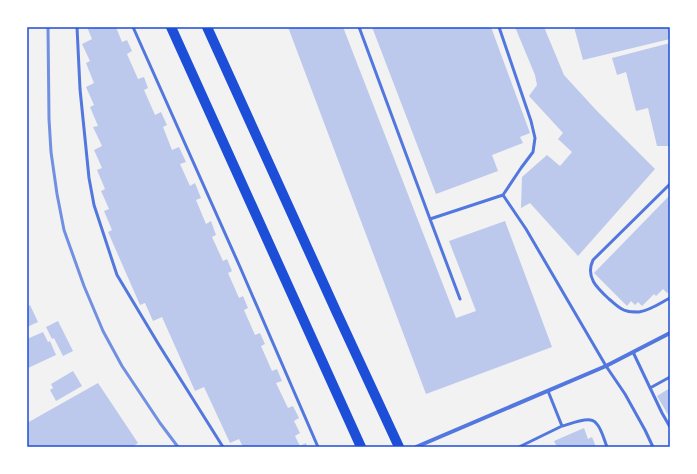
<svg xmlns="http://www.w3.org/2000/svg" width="697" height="474" font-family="Arial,sans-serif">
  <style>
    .building { fill: #bdc9ec }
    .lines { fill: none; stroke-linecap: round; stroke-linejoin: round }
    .service { stroke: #5277de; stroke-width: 3 }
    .minor { stroke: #5277de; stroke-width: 4 }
    .primary { stroke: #1d4ed8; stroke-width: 10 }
    .rail { stroke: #7290e2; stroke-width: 3 }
    .neatline { fill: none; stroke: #1d4ed8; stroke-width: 1.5 }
  </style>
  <rect width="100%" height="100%" fill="#f2f2f2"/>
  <path class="building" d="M87,27H116L122,42L127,40L132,51L127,54L138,79L144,77L148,88L144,90L155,115L161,112L167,125L163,127L172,150L179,147L186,162L180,164L190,186L195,183L201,198L196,200L206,224L211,221L216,235L212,237L223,261L227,259L232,271L228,273L239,298L243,296L248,308L244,310L255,335L260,333L265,344L261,346L272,371L277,369L282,381L276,383L288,408L293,406L299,418L294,421L300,433L295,436L300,446L306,443L307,447H243L239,439L230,443L204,387L195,391L162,317L153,321L145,303L140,305L108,232L112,230L104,211L109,209L101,191L105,189L97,170L102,168L94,150L102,146L93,127L98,126L90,107L94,105L86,87L94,83L86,63L90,61L82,44L92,39Z
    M288,27H343L456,318L476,311L449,241L505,221L552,347L426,394Z
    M372,27H491L530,133L520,137L523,143L492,155L498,171L436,194Z
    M515,27H544L564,75L597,111L655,169L578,256L530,203L521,208L522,177L547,155L560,166L572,152L558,139L563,133L529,96L537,85L535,75Z
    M574,27H670V39L583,60Z
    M670,43V150H669V146H657L648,108L636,111L626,72L617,75L612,58Z
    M670,195V290L667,293L663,289L656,296L654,294L642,306L638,302L635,305L631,301L627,306L594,273Z
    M30,305L38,322L27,327V307Z
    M58,321L73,351L63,356L54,338L52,339L46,327Z
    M43,332L48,342L50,341L56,355L28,368L27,339Z
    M73,371L82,386L56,401L50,390L53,388L51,384Z
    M98,383L138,443L132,447H27V423Z
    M670,388V418L657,396Z
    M584,428L588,439L592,437L596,447H557L554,441Z"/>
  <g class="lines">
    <path class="service" d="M77,27L80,89L89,178L94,205L117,275L159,345L223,447
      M133,27L240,267L318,447
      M359,27L430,219L503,195L521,168L533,152L535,138L531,121L499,27
      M670,184L593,260C585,277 597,288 609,299C614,303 620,310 627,311C630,312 636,312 639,312C651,310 660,303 670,298
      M503,195L526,229L606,366L625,394L645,430L653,447
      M430,219L460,299
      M633,352L662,413L670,427
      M650,388L670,377
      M562,426C571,424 590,415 596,423C602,429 604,440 607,447
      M519,447L562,426L548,391"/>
    <path class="minor" d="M416,447L606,366L670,333"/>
    <path class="primary" d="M171,27L361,447
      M207,27L336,311L399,447"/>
    <path class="rail" d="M48,27L49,119L51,152L57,194L64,230L84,286L103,331L122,366L160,423L178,447"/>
  </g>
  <rect width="697" height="474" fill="none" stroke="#ffffff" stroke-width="56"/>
  <rect x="28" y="28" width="641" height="418" class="neatline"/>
</svg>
